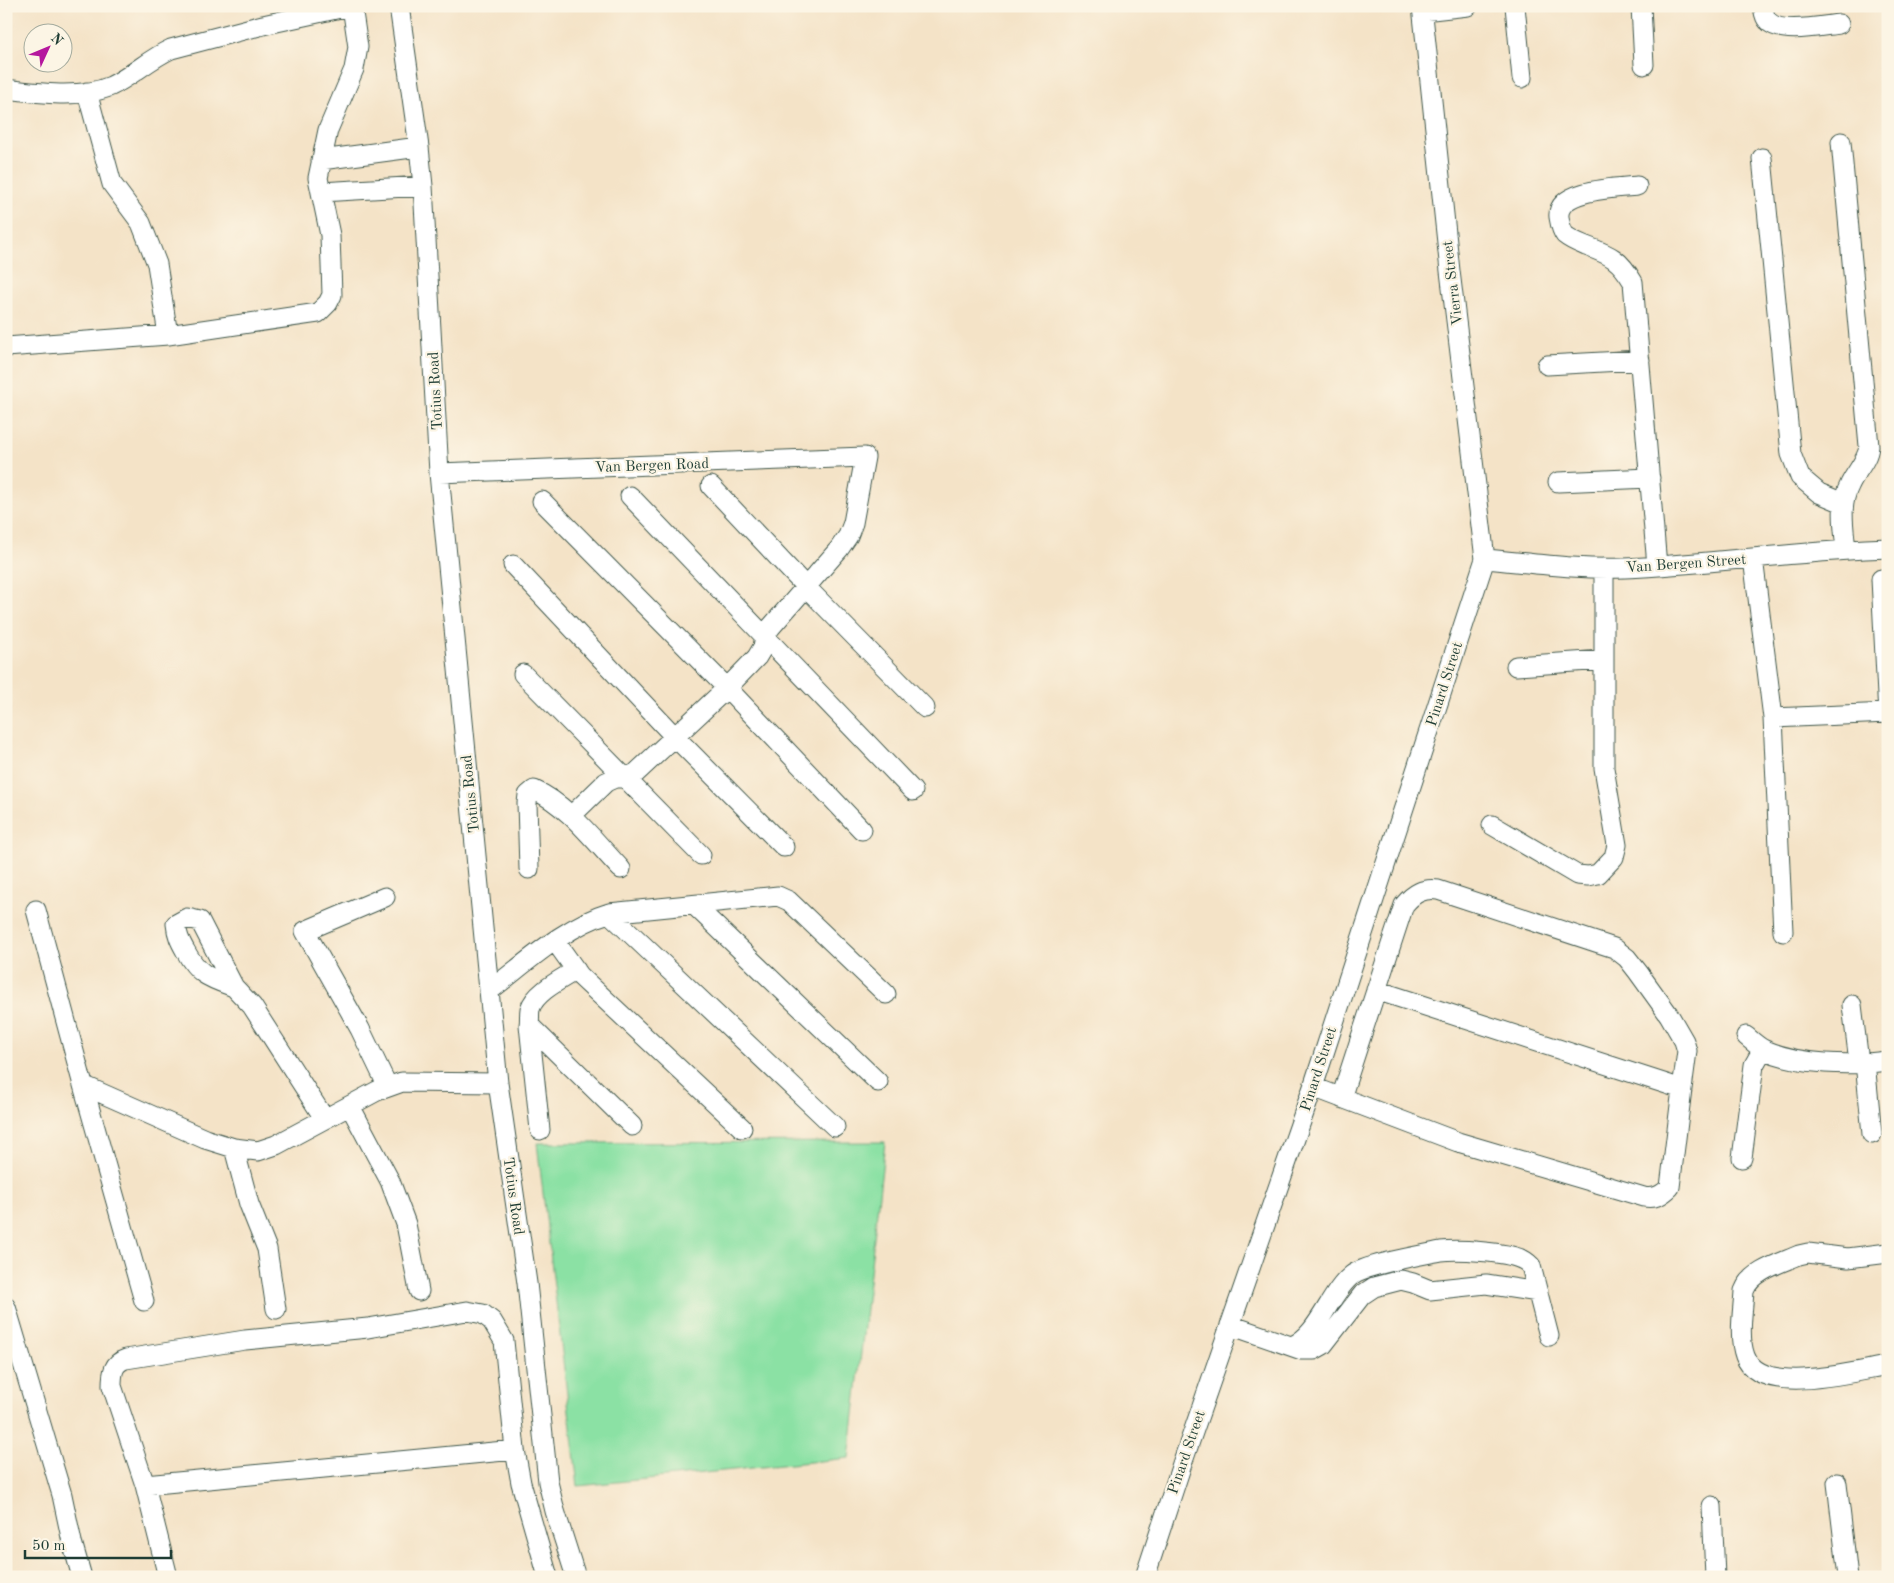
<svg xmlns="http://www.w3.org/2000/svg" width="1894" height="1583" font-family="'Old Standard TT',serif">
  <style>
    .green { fill: #8be1a4; stroke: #558f6c }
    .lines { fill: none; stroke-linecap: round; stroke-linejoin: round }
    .street-casing { stroke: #3f564a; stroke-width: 21 }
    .street { stroke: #fff; stroke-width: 19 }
    .labels { text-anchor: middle; stroke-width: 4.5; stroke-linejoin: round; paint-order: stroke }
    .street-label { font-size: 15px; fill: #1f3d34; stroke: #fcf5e5 }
  </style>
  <rect width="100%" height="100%" fill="#fcf5e5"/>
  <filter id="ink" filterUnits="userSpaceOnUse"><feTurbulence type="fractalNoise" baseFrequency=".02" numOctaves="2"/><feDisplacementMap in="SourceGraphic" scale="10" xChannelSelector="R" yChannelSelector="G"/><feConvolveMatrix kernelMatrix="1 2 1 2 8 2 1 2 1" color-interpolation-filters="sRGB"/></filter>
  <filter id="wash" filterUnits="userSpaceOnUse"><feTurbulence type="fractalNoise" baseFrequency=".0096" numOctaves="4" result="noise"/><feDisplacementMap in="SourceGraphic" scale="20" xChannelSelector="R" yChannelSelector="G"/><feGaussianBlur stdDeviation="1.12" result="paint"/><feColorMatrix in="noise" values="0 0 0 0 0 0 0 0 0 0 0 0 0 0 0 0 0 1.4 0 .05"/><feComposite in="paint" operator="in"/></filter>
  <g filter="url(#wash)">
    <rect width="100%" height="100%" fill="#f4e3c7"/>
    <path class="green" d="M885,1142L849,1458L578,1486L537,1143Z"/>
  </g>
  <g filter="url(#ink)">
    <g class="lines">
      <defs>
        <path id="street" d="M399,6L419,147L423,186L439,473L498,1083L527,1283L548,1482L555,1511L576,1577
          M1515,6L1522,78
          M1641,6L1644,65
          M1763,6C1764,12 1764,17 1768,21C1780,35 1821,26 1839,24
          M1423,11L1468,6
          M6,89C37,93 82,99 111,86C132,76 149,59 171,49L263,25L350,6
          M87,92L112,184L141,223L157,264L168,335
          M1841,142L1869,446C1868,460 1856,471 1850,484C1839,505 1844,527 1846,550
          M1762,158L1791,454L1800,477L1819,493L1843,503
          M321,160L419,147
          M1637,186C1618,188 1556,189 1559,217C1560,223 1561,230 1565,235C1571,240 1579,243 1586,246C1610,255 1619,258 1633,282L1657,566
          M321,192L423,186
          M6,347L168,335L318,313L328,303L332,295L330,235L318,178L328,130L354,69L358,47L352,6
          M1547,365L1640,360
          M439,473L865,457L853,523L848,536L839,549L771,627L765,636L763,647L757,657L727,688L636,773L625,778H615L606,782L571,816
          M1558,482L1650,478
          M711,486L806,587L925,708
          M630,496L913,791
          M542,501L727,688L862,830
          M1753,558L1773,718L1783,932
          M1485,559C1531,563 1579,570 1625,568C1713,564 1800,551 1888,548
          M513,565L675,737L784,847
          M1881,579L1888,715
          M1516,666L1604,660
          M523,674L701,855
          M1773,718L1888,713
          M1492,825L1577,875L1588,876L1598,874L1614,857L1617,845L1604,768V568
          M529,869L527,803L528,795L534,790C567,804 596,843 621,869
          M385,897L305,931L360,1029L388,1087
          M694,905L878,1082
          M36,910L83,1085L144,1301
          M609,913L835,1127
          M555,941L580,976L742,1128
          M234,987C209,978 198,975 185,950C180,941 177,935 176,924L187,918L200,921L234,987L252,1006L324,1118
          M489,991C525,964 565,926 609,913L778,896L789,901L886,994
          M1852,1005L1859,1062
          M529,1025L632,1126
          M1746,1036C1752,1041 1758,1047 1765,1050C1799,1065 1851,1066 1888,1061
          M1865,1062L1872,1134
          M83,1085L205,1139L234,1148L258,1151L276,1145L377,1091L402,1082L498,1083
          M1313,1087L1458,1142L1644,1197C1655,1199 1662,1195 1670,1187L1682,1089L1376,990
          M1341,1098L1404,905C1414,893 1423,888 1438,890L1614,948L1627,958L1638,972L1669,1015L1684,1041L1687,1051L1682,1089
          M350,1106L390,1181L406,1224L419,1291
          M540,1130L529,1025C530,1020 529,1014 530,1009C535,992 562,979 576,970
          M234,1148L249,1204L267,1249L276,1309
          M1742,1158L1754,1065L1763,1049
          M1888,1253L1848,1258L1808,1253L1799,1255C1781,1263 1751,1271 1744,1291C1743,1311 1738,1337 1745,1356C1760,1398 1855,1371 1888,1366
          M6,1307L62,1495L72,1542L82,1577
          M1230,1325L1302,1350H1314L1323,1345L1362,1295L1374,1287L1401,1280L1413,1283L1430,1290L1486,1284L1538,1292
          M1292,1346C1319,1335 1329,1293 1352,1275C1364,1265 1422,1255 1441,1251C1459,1249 1506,1252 1521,1259C1525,1260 1528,1263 1531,1266L1549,1336
          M1837,1483L1848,1577
          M145,1485L515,1450
          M1712,1506L1715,1577
          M168,1577L145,1485L112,1386C112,1373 113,1363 126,1359L245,1340L368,1328L467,1311L483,1314L492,1321L504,1341L515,1450L521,1483L548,1577
          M1145,1577L1182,1464L1313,1087L1485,559L1450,271L1422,6"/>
      </defs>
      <use href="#street" class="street-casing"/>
      <use href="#street" class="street"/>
    </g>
  </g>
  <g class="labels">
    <g class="street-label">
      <text transform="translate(1452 283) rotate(-97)" y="5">Vierra Street</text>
      <text transform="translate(435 391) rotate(-93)" y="5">Totius Road</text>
      <text transform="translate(652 465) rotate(-2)" y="5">Van Bergen Road</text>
      <text transform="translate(1686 563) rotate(-4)" y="5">Van Bergen Street</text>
      <text transform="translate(1444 684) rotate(-72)" y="5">Pinard Street</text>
      <text transform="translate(470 794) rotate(-96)" y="5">Totius Road</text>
      <text transform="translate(1318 1069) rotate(-72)" y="5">Pinard Street</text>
      <text transform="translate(514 1196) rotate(82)" y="5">Totius Road</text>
      <text transform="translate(1186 1452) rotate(-71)" y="5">Pinard Street</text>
    </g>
  </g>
  <rect width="1894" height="1583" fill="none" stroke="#fcf5e5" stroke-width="25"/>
  <g transform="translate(48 48) rotate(46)"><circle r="24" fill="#fcf5e5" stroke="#a4ab9e"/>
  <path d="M0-4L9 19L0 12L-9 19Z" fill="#b5179e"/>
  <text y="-8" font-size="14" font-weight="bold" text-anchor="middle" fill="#1f3d34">N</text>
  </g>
  <path d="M25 1550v8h146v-8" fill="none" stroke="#1f3d34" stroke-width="2.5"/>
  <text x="32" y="1550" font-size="15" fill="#1f3d34" stroke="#fcf5e5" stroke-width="4" paint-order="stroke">50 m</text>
</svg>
